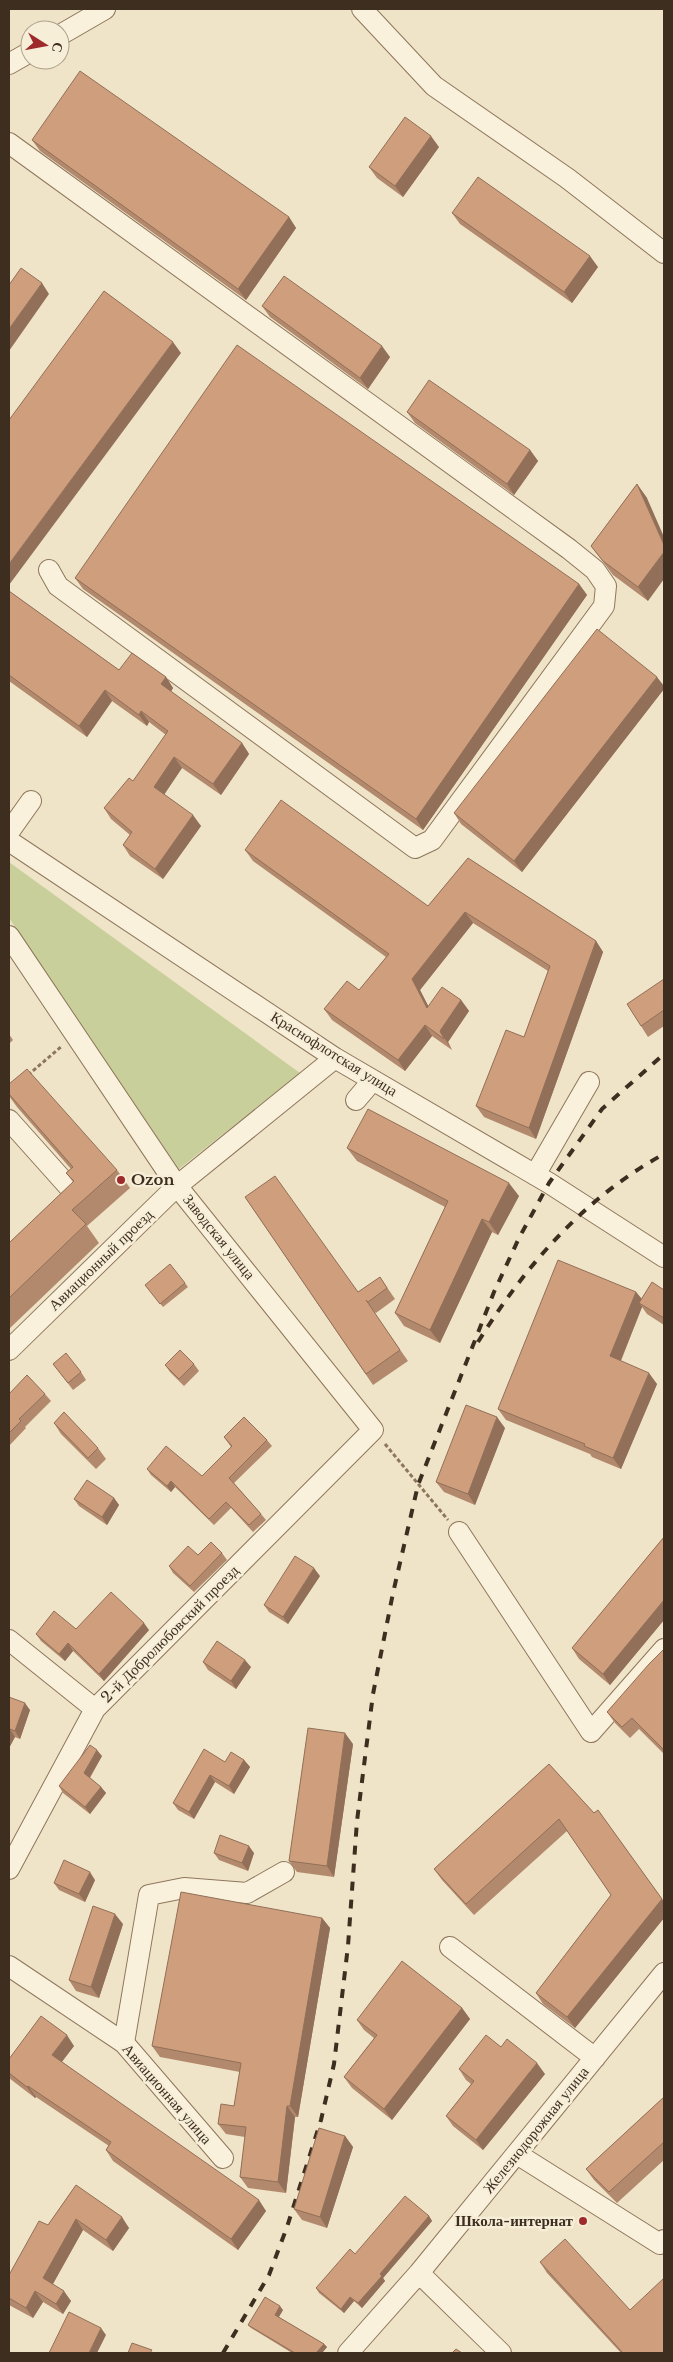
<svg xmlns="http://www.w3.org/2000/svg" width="673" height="2362" font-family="'Libre Baskerville',serif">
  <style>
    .green { fill: #c9cf9b }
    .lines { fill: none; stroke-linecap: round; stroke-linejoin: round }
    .minor-casing { stroke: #8d765c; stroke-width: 22 }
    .path { stroke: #8d765c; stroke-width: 3; stroke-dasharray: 4 2.5; stroke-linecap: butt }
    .minor { stroke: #faf1dc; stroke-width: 20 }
    .rail { stroke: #3d2e20; stroke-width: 4; stroke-dasharray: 9 9; stroke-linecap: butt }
    .wall { fill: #b2896c }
    .shaded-wall { fill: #916f58 }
    .building { fill: #cf9f7d; stroke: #916f58 }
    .poi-dot { fill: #9e2a2b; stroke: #f7eed8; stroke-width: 2 }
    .labels { text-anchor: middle; stroke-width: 5; stroke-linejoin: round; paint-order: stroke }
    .street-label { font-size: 15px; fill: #3d2e20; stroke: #f7eed8 }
    .poi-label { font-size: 15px; font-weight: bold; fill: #3d2e20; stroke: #f7eed8; text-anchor: start }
  </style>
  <rect width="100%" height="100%" fill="#f0e4c8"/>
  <path class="green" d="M9,862L300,1073L179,1169L9,918Z"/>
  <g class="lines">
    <defs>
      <path id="minor" d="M362,9L434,86L567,178L664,253
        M60,35L105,9
        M9,64L30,52
        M9,143L569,549L595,570L606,586L604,606L432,840L415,848L58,586L49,570
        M9,832L31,801
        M9,841L335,1058L549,1183L664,1257
        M9,936L177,1186L373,1430L95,1709L9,1869
        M356,1100L373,1080
        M9,1120L68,1186
        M535,1175L589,1082
        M9,1350L177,1186L335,1058
        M459,1532L591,1732L664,1649
        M9,1640L95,1709
        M450,1947L595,2058
        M9,1966L124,2043L223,2158
        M124,2043L149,1895L184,1888L247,1893L284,1872
        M517,2154L660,2244L664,2240
        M419,2273L501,2353
        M348,2353L419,2273L664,1973"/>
    </defs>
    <use href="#minor" class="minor-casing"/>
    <path class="path" d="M28,1075L62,1046
      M385,1444L448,1520"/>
    <use href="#minor" class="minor"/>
    <path class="rail" d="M478,1342C525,1266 585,1197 664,1154
      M223,2353L269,2275L287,2227L321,2120L334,2064L348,1946L357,1821L373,1694L393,1593L418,1485L494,1292L519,1238L549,1183L602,1109L664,1054"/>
  </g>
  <path class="wall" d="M32,140L289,217L296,228L246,300L40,151Z
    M439,147L403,197L377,178L369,167Z
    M452,213L598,267L572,303L460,224Z
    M262,306L390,357L368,389L270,317Z
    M407,412L530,450L538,461L514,495L415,423Z
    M637,484L647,498L648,601L613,575L591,546Z
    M75,578L579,584L587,595L423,830L83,589Z
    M9,591L119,670L166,677L173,688L171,692L242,743L249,754L221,795L182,768L164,794L201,826L163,879L130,856L123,845L130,835L111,819L104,808L133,781L166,735L149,722L147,726L112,701L87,737L9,681Z
    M664,686V689L522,872L461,824L454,813Z
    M245,850L428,906L468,858L596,941L603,952L536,1139L484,1117L476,1106L524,1037L548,971L473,923L420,990L428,1006L461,1000L469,1011L448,1042L452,1050L432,1036L405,1071L332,1020L324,1009L359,990L386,957L253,861Z
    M664,979V1026L648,1037L641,1026Z
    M9,1034L13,1040L9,1044Z
    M9,1084L117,1170L130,1188L87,1226L99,1243L9,1329V1243L73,1182L66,1173L71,1169L17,1107L9,1096Z
    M347,1148L519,1196L498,1235L492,1232L440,1343L404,1326L395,1313L445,1207L357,1161Z
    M245,1197L358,1292L380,1277L395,1299L376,1313L373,1311L408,1361L373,1385Z
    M185,1283L188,1287L163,1307L145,1285Z
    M664,1290V1325L647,1314L642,1307L621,1361L657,1384L621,1469L592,1457L590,1454L506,1420L498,1409L636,1292L642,1299Z
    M53,1364L81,1372L86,1380L73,1390Z
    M194,1364L199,1371L184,1386L170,1372L165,1365Z
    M9,1394H45L51,1401L25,1427L26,1428L9,1446Z
    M54,1423L98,1448L106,1459L96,1469L61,1434Z
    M505,1428L475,1505L444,1492L436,1482Z
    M224,1437L267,1440L272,1446L234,1483L261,1514L266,1520L253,1532L231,1508L214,1525L175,1487L171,1492L151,1475L147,1469L202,1476L231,1447Z
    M114,1498L119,1505L107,1525L79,1506L74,1499Z
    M664,1537V1620L610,1685L579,1659L572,1648Z
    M222,1553L227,1560L194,1592L173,1573L169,1566L198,1555Z
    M320,1576L288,1624L269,1612L264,1605Z
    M76,1629L149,1630L104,1681L73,1651L65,1661L41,1641L36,1634Z
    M664,1649V1754L639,1729L630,1738L615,1723L607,1712Z
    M203,1662L251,1667L236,1689L208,1670Z
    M9,1697L30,1710L20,1739L15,1737L9,1748Z
    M353,1744L334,1877L297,1872L289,1861Z
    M102,1756L90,1778L101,1787L106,1793L90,1814L63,1793L59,1786Z
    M244,1760L250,1767L234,1794L215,1782L194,1819L178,1810L173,1803L225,1762Z
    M549,1764L594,1813L598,1810L664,1902V1918L575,2028L543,2004L536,1993L611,1895L567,1831L474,1915L442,1880L434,1869Z
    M214,1853H254L248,1871L219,1860Z
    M95,1880L85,1902L59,1890L54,1883Z
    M322,1918L330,1928L298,2117H295L286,2193L248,2188L240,2177L245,2137L226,2134L218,2124L234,2106L240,2072L160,2057L152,2046Z
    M123,1924L99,1998L76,1991L69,1980Z
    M462,2008L470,2019L392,2120L352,2088L344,2077L374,2038L364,2030L357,2020Z
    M74,2046L62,2062L266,2211L238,2250L113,2161L106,2150L109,2146L36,2097L35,2098L9,2078V2059Z
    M459,2069L545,2074L483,2150L453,2126L446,2116L471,2084L466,2080Z
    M664,2097V2160L617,2203L594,2180L586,2169Z
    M345,2136L353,2147L327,2228L302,2220L294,2209Z
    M76,2185L129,2228L113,2251L83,2230L53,2284L71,2301L63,2314L43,2302L33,2318L9,2305V2275L48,2225Z
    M429,2216L432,2221L383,2278L385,2281L362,2308L354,2301L344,2313L319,2293L316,2288L355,2254Z
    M540,2262L630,2310L664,2353H621L547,2273Z
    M283,2310L279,2317L324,2344L327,2347L322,2353H292L251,2328L248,2325Z"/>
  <path class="shaded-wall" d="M431,136L439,147L403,197L395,186Z
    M289,217L296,228L246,300L238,289Z
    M590,256L598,267L572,303L564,292Z
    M42,283L49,294L9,351V329Z
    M173,342L181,353L9,585V564Z
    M382,346L390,357L368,389L360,378Z
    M530,450L538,461L514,495L507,484Z
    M637,484L647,498L664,537V545Z
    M664,552V579L648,601L638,587Z
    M579,584L587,595L423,830L416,819Z
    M166,677L173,688L168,695L161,684Z
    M657,677L664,686V689L522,872L514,861Z
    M105,690L112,701L87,737L79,726Z
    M141,711L149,722L147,726L139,715Z
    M242,743L249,754L221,795L213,784Z
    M174,757L182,768L162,798L154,787Z
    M193,815L201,826L163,879L155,869Z
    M465,912L473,923L420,990L435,1019L427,1008L412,979Z
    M596,941L603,952L536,1139L529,1128Z
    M461,1000L469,1011L448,1042L452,1050L440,1031Z
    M425,1025L432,1036L405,1071L398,1060Z
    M509,1183L519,1196L498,1235L489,1222Z
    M482,1219L492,1232L440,1343L430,1330Z
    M636,1292L644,1302L639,1303L642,1307L618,1367L610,1356Z
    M649,1373L657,1384L621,1469L613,1458Z
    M497,1417L505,1428L475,1505L468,1494Z
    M171,1481L175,1487L171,1492L167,1486Z
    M114,1498L119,1505L107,1525L102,1517Z
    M314,1568L320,1576L288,1624L283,1617Z
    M664,1600V1620L610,1685L603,1674Z
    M144,1623L149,1630L104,1681L99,1674Z
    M68,1643L73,1651L65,1661L59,1654Z
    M245,1660L251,1667L236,1689L231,1681Z
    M25,1703L30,1710L20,1739L15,1731Z
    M10,1729L15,1737L9,1748V1731Z
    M345,1733L353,1744L334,1877L327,1866Z
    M97,1750L102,1756L88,1780L84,1773Z
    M244,1760L250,1767L234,1794L229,1786Z
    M210,1775L215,1782L194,1819L189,1812Z
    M101,1787L106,1793L90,1814L85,1807Z
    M249,1846L254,1853L248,1871L242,1863Z
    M90,1872L95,1880L85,1902L79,1894Z
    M662,1899L664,1902V1918L575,2028L567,2017Z
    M115,1914L123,1924L99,1998L91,1987Z
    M322,1918L330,1928L298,2117L290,2106Z
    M462,2008L470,2019L392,2120L384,2109Z
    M67,2035L74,2046L59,2065L52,2055Z
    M537,2063L545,2074L483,2150L476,2140Z
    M28,2086L36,2097L35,2098L27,2087Z
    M287,2106L295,2117L286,2193L278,2182Z
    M345,2136L353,2147L327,2228L320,2217Z
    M259,2200L266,2211L238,2250L231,2239Z
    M429,2216L432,2221L383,2278L385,2281L362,2308L358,2303L380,2274Z
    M122,2217L129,2228L113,2251L106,2240Z
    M76,2219L83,2230L50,2289L43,2278Z
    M35,2291L43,2302L33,2318L26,2308Z
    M64,2291L71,2301L63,2314L56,2304Z
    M350,2297L354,2301L344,2313L341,2309Z
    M280,2306L283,2310L278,2318L275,2315Z
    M101,2328L106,2335L97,2353H89Z
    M324,2344L327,2347L322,2353H316Z"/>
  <path class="building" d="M80,71L289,217L238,289L32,140Z
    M405,117L431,136L395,186L369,167Z
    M478,177L590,256L564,292L452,213Z
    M21,268L42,283L9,329V285Z
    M284,276L382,346L360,378L262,306Z
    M104,291L173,342L9,564V420Z
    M237,345L579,584L416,819L75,578Z
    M429,380L530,450L507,484L407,412Z
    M637,484L664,545V552L638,587L603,561L591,546Z
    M9,591L119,670L132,653L166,677L161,684L242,743L213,784L174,757L154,787L193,815L155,869L123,845L132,832L104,808L129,778L133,781L168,731L141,711L139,715L105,690L79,726L9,675Z
    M597,629L657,677L514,861L454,813Z
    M281,800L428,906L468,858L596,941L529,1128L476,1106L506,1030L524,1037L550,966L465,912L412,979L427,1008L442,987L461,1000L440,1031L444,1039L425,1025L398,1060L324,1009L347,981L359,990L389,954L245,850Z
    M664,979V1010L641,1026L627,1004Z
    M27,1069L117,1170L72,1210L86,1224L9,1298V1243L74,1181L66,1173L73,1167L9,1094V1084Z
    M368,1109L509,1183L489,1222L482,1219L430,1330L395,1313L448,1201L347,1148Z
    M275,1176L358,1292L380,1277L387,1288L368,1302L366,1300L400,1350L366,1374L245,1197Z
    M558,1260L636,1292L610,1356L649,1373L613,1458L584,1446L585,1444L498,1409Z
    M170,1264L185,1283L160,1304L145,1285Z
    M652,1282L664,1290V1318L639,1303Z
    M180,1350L194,1364L179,1379L165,1365Z
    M66,1353L81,1372L68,1383L53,1364Z
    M27,1375L45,1394L19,1419L21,1421L9,1433V1394Z
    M466,1405L497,1417L468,1494L436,1482Z
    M64,1412L98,1448L88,1458L54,1423Z
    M244,1417L267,1440L229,1478L261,1514L249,1525L226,1502L209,1519L171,1481L167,1486L147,1469L166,1446L202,1476L232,1446L224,1437Z
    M87,1480L114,1498L102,1517L74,1499Z
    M664,1537V1600L603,1674L572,1648Z
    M211,1542L222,1553L190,1586L169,1566L188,1546L198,1555Z
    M295,1556L314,1568L283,1617L264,1605Z
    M111,1592L144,1623L99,1674L68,1643L59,1654L36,1634L54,1611L76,1629Z
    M217,1641L245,1660L231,1681L203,1662Z
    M664,1649V1750L632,1718L622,1727L607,1712L649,1664Z
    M9,1697L25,1703L15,1731L10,1729L9,1731Z
    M308,1728L345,1733L327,1866L289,1861Z
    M90,1745L97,1750L84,1773L101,1787L85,1807L59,1786Z
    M204,1749L225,1762L231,1752L244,1760L229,1786L210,1775L189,1812L173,1803Z
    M549,1764L594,1813L598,1810L662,1899L567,2017L536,1993L611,1895L559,1819L466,1904L434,1869Z
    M220,1835L249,1846L242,1863L214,1853Z
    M64,1860L90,1872L79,1894L54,1883Z
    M181,1892L322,1918L290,2106H287L278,2182L240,2177L246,2127L218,2124L221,2104L234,2106L241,2063L152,2046Z
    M93,1906L115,1914L91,1987L69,1980Z
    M402,1961L462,2008L384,2109L344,2077L377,2035L357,2020Z
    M41,2016L67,2035L52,2055L259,2200L231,2239L106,2150L111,2142L28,2086L27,2087L9,2073V2059Z
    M486,2035L501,2047L507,2039L537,2063L476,2140L446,2116L474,2081L459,2069Z
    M664,2097V2142L609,2192L586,2169Z
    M319,2128L345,2136L320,2217L294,2209Z
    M76,2185L122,2217L106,2240L76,2219L43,2278L64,2291L56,2304L35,2291L26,2308L9,2298V2275L39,2221L48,2225Z
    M405,2196L429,2216L380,2274L382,2276L358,2303L350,2297L341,2309L316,2288L350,2249L355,2254Z
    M565,2239L630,2310L664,2278V2353H623L540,2262Z
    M265,2297L280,2306L275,2315L324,2344L316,2353H295L248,2325Z
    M69,2312L101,2328L89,2353H49Z
    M132,2343L152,2350L150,2353H128Z
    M456,2349L462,2353H452Z"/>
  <g class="poi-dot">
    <circle cx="121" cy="1180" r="5"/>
    <circle cx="583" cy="2221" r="5"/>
  </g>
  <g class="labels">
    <g class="street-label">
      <text transform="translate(334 1054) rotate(32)" y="5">Краснофлотская улица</text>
      <text transform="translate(219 1237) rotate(51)" y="5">Заводская улица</text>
      <text transform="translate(101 1260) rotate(-44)" y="5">Авиационный проезд</text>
      <text transform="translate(170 1634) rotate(-45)" y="5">2-й Добролюбовский проезд</text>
      <text transform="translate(167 2094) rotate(49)" y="5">Авиационная улица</text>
      <text transform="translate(536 2130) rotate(-51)" y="5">Железнодорожная улица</text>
    </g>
    <g class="poi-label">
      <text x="131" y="1185">Ozon</text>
      <text x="573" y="2226" text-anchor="end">Школа-интернат</text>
    </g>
  </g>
  <rect width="673" height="2362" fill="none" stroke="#3d2e20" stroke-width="20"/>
  <g transform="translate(45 45) rotate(101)"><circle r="24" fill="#f7eed8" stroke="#ada18e"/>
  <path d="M0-4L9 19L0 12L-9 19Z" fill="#9e2a2b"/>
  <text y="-8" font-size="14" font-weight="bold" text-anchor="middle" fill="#3d2e20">С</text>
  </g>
</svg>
